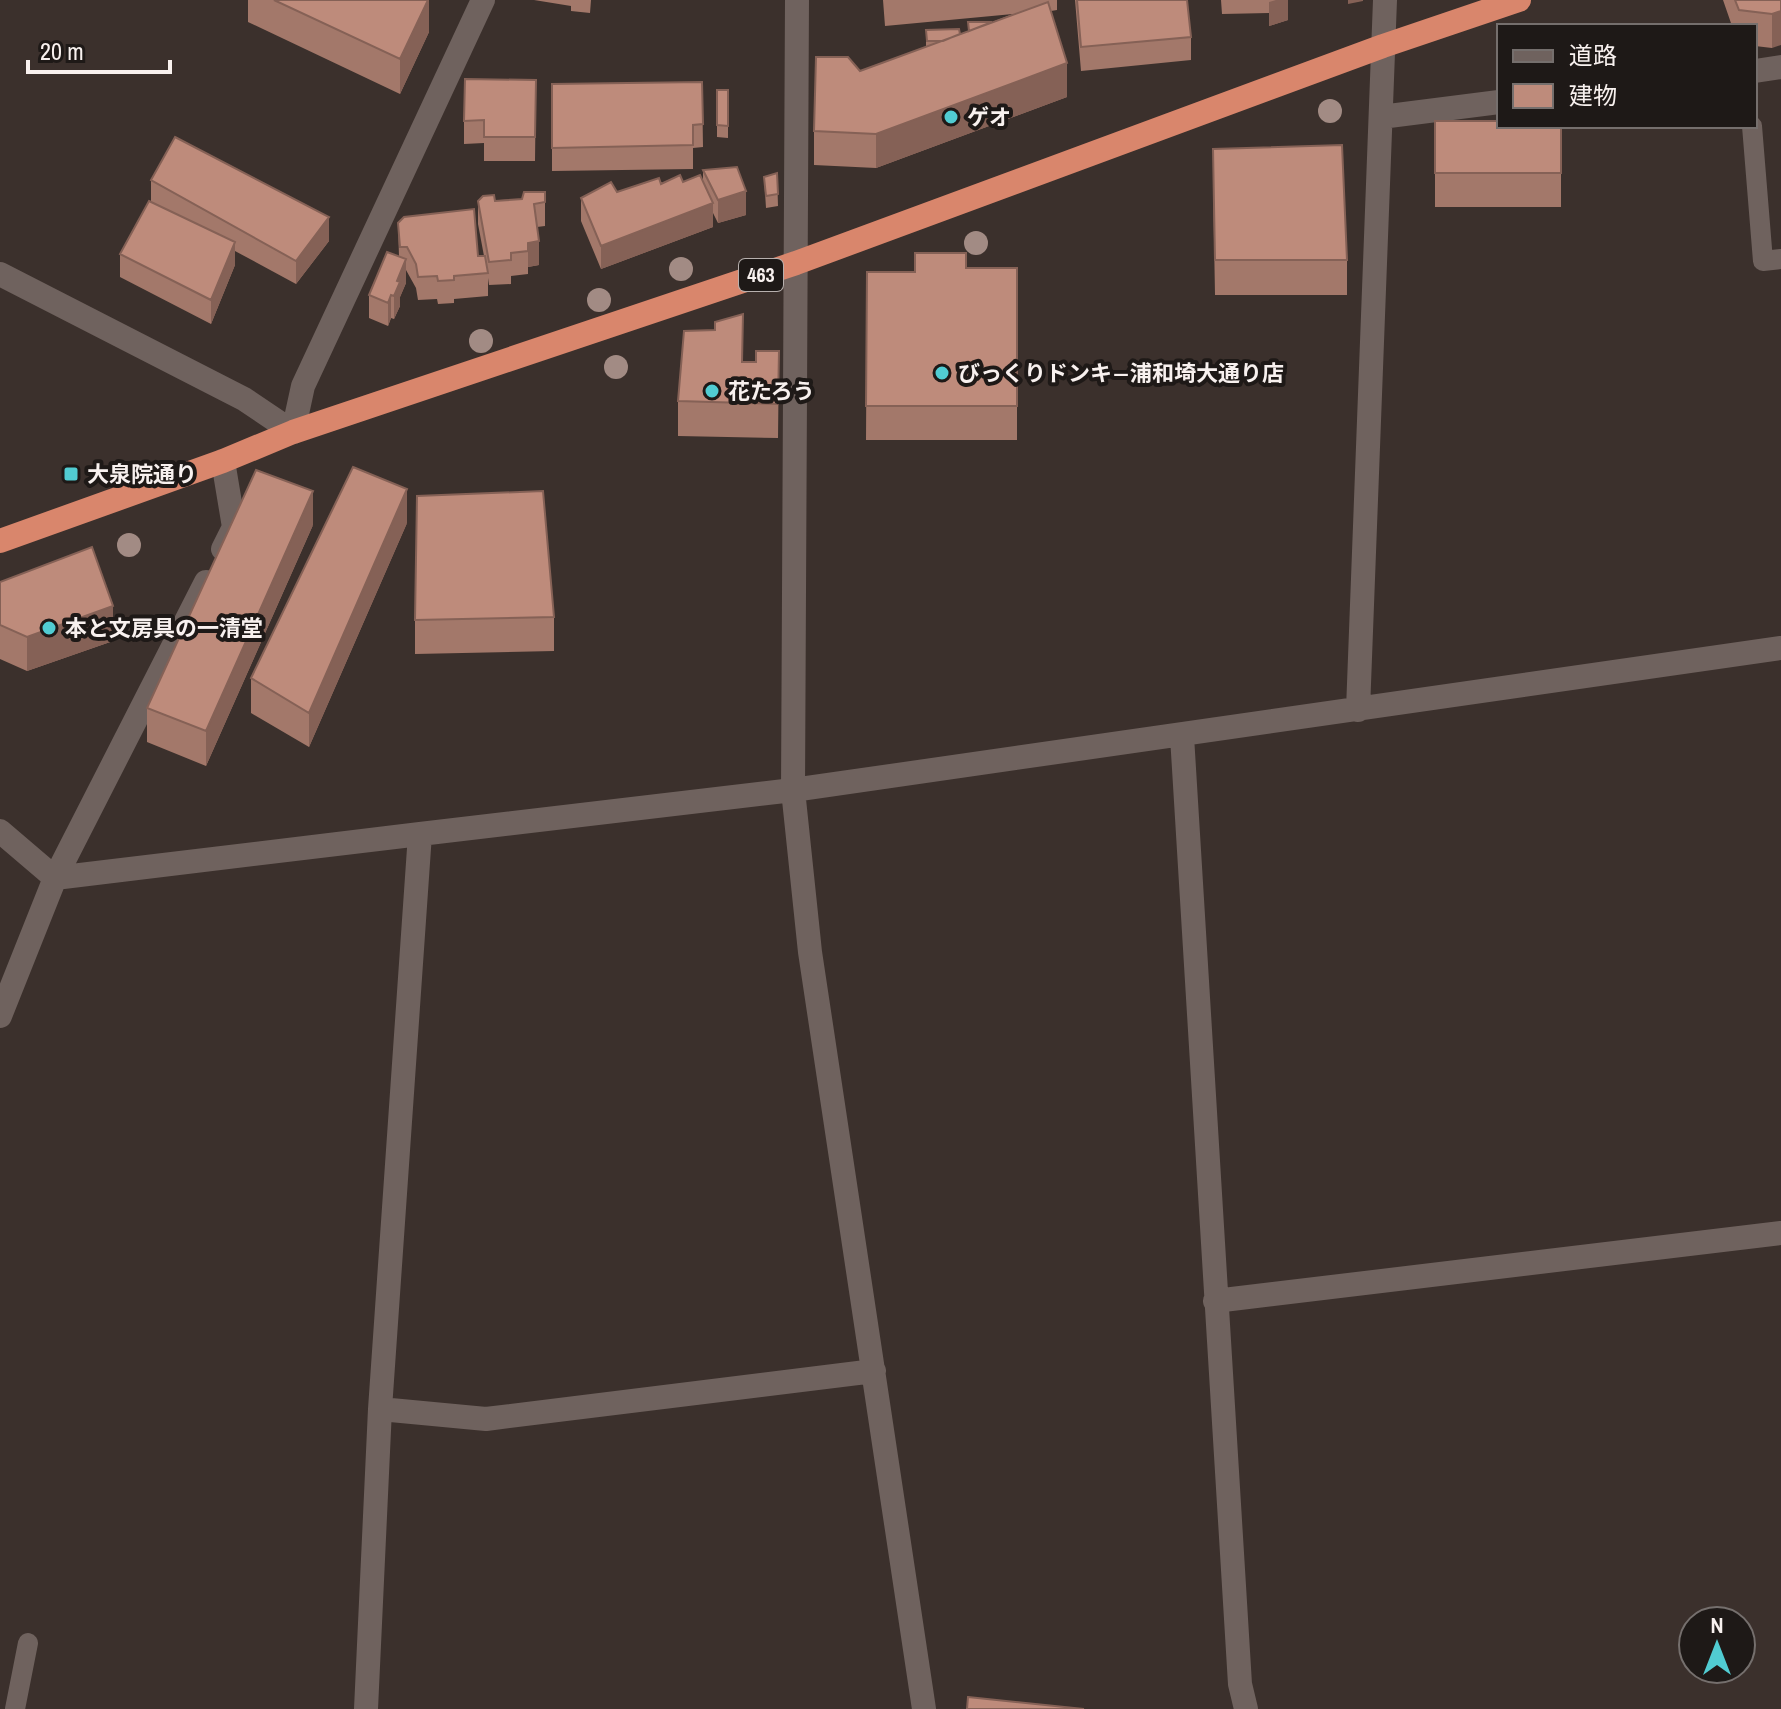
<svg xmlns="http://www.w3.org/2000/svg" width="1781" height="1709" font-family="'Archivo Narrow','Noto Sans JP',sans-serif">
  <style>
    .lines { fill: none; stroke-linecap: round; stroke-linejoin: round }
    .lane { stroke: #6f625e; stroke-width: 20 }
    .street { stroke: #6f625e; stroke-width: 24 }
    .highway { stroke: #d9866c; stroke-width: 24 }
    .tree { fill: #a28b84 }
    .wall { fill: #a3786a }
    .shaded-wall { fill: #856156 }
    .building { fill: #be8b7b; stroke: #856156; stroke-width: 2 }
    .poi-dot { fill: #51ccd2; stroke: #1e1917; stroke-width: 3 }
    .labels { text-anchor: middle; stroke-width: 8; stroke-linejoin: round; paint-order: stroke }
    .shield { fill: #1e1917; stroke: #b7b0ae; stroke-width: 2 }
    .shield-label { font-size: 20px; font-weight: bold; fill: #f8f1ef }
    .poi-label { font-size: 22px; font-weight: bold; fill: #f8f1ef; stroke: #1e1917; text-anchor: start }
  </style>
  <rect width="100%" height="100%" fill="#3b302c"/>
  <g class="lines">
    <path class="lane" d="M1752,126L1763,261L1781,259
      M15,1709L28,1643"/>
    <path class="street" d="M797,0L793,790L810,952L924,1709
      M1755,71L1781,67
      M1381,117L1499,102
      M0,274L244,399L293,432L303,386L483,0
      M223,549L234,527L223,461
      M1358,710L1385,0
      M1182,736L1240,1684L1246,1709
      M0,831L55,878L420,834
      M0,1016L55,878L206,582
      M1215,1301L1781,1233
      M380,1409L486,1419L874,1371
      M366,1709L380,1409L420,834L793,790L1781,648"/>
    <path class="highway" d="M0,541L223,461L293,432L796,263L1383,46L1519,0"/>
  </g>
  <g class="tree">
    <circle cx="1330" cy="111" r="12"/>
    <circle cx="976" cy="243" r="12"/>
    <circle cx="681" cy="269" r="12"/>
    <circle cx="599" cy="300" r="12"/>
    <circle cx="481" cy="341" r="12"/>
    <circle cx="616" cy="367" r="12"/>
    <circle cx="129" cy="545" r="12"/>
  </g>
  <path class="wall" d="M248,0H429V32L400,94L248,22Z
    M534,0H591L590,13L571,11V6Z
    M883,0H1057V10L1051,11L1067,97L876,168L814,165V131L860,71L926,47V30L960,34L968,31V22H992L1013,14L885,26Z
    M1075,0H1187L1191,37V60L1081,71Z
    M1221,0H1288V20L1269,26V13L1222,14Z
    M1723,0H1781L1772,48L1755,46V26H1732Z
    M536,80L535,161H484V143L464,144V121Z
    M702,82L703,147L693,148V169L552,171V84Z
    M717,90H728V138L717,137Z
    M1435,121L1561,126V207H1435Z
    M703,170L746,215L718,223L713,213V227L601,269L581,221V198L683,182L703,181Z
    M777,173L778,206L766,208L764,177Z
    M151,180L329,241L296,284L235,251V265L211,324L120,277V254L151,202Z
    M1213,183L1347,260V295H1215Z
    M545,192V226L537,227L539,265L528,267V274L511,276V284L489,285L488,278V296L454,299V303L438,304L437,299L418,300L416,288L406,270V283L400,297V306L394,319L391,318L388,326L369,318V295L399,257L398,223L478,256H484L478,224V201L522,199Z
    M966,268H1017V440H866L867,272H915Z
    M779,351L778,438L678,436V401L743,362H756Z
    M407,523L309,747L251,713V678Z
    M313,525L206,766L147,742V708Z
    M0,582L113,641L27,671L0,659Z
    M554,617V651L415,654V620Z"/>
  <path class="shaded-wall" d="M428,0H429V32L400,94V59Z
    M1276,0H1288V20L1269,26V2Z
    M1348,0H1363V1L1348,4Z
    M1781,11V45L1772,48V14Z
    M1067,63V97L876,168V134Z
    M746,191V215L718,223V200Z
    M713,203V227L601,269V246Z
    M329,217V241L296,284V261Z
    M539,241V265L528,267V243Z
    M235,242V265L211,324V300Z
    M406,259V283L400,297V306L394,319V296L397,281Z
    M391,295V318L388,326V303Z
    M407,489V523L309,747V713Z
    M313,491V525L206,766V731Z
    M113,606V641L27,671V637Z"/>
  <path class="building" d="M274,0H428L400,59Z
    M1077,0H1187L1191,37L1081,47Z
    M1735,0H1781V11L1772,14L1739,10Z
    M1048,2L1067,63L876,134L814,131L816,57H848L860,71Z
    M968,22H992L969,31Z
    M959,29L960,34L943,41H927L926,30Z
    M465,79L536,80L535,137H484V120L464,121Z
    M702,82L703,124L693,125V145L552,148V84Z
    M717,90H728V126L717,125Z
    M1435,121H1499V126H1561V173H1435Z
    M175,137L329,217L296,261L151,180Z
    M1342,145L1347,260H1215L1213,149Z
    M737,167L746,191L718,200L703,170Z
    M777,173L778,194L766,196L764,177Z
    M680,175L683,182L700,175L713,203L601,246L581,198L611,182L617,192L659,178L661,184Z
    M524,192H545V202L534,204L539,241L528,243V251L511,253V260L489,262L478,201L483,196L494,195L495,201L522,199Z
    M149,201L235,242L211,300L120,254Z
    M474,209L478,256H485L488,273L454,276V280L438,281L437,276L418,277L416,264L407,247H400L398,223L404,217Z
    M387,252L406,259L397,281L400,282L394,296L391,295L388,303L369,295Z
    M915,253H966V268H1017V406H866L867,272H915Z
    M743,314L742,362H756V351H779L778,404L678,401L684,331L715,330V322Z
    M353,467L407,489L309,713L251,678Z
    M256,470L313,491L206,731L147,708Z
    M543,491L554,617L415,620L417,496Z
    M92,547L113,606L27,637L0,625V582Z
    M968,1697L1084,1709H967Z"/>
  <g class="poi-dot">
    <circle cx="951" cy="117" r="8"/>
    <circle cx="942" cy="373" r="8"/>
    <circle cx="712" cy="391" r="8"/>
    <rect x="63" y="466" width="16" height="16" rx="4"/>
    <circle cx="49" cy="628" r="8"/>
  </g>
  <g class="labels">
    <rect class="shield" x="739" y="259" width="44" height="32" rx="6"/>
    <g class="shield-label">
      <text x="761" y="282">463</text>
    </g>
    <g class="poi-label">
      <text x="967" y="125">ゲオ</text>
      <text x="958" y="381">びっくりドンキ―浦和埼大通り店</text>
      <text x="728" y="399">花たろう</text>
      <text x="87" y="482">大泉院通り</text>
      <text x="65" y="636">本と文房具の一清堂</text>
    </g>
  </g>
  <rect x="1497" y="24" width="260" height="104" fill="#1e1917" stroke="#756f6d" stroke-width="2"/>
  <rect x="1513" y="50" width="40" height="12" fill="#6f625e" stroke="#756f6d" stroke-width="2"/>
  <text x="1569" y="64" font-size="24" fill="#f8f1ef">道路</text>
  <rect x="1513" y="84" width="40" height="24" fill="#be8b7b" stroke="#756f6d" stroke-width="2"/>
  <text x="1569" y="104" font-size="24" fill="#f8f1ef">建物</text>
  <g transform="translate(1717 1645)"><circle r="38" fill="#1e1917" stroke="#756f6d" stroke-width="2"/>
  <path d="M0-6L14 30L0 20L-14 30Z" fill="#51ccd2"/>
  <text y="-12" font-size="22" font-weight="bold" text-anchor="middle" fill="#f8f1ef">N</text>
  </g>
  <path d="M28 60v12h142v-12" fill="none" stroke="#f8f1ef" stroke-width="4"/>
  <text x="40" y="60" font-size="24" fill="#f8f1ef" stroke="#1e1917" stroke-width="6" paint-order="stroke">20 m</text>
</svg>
